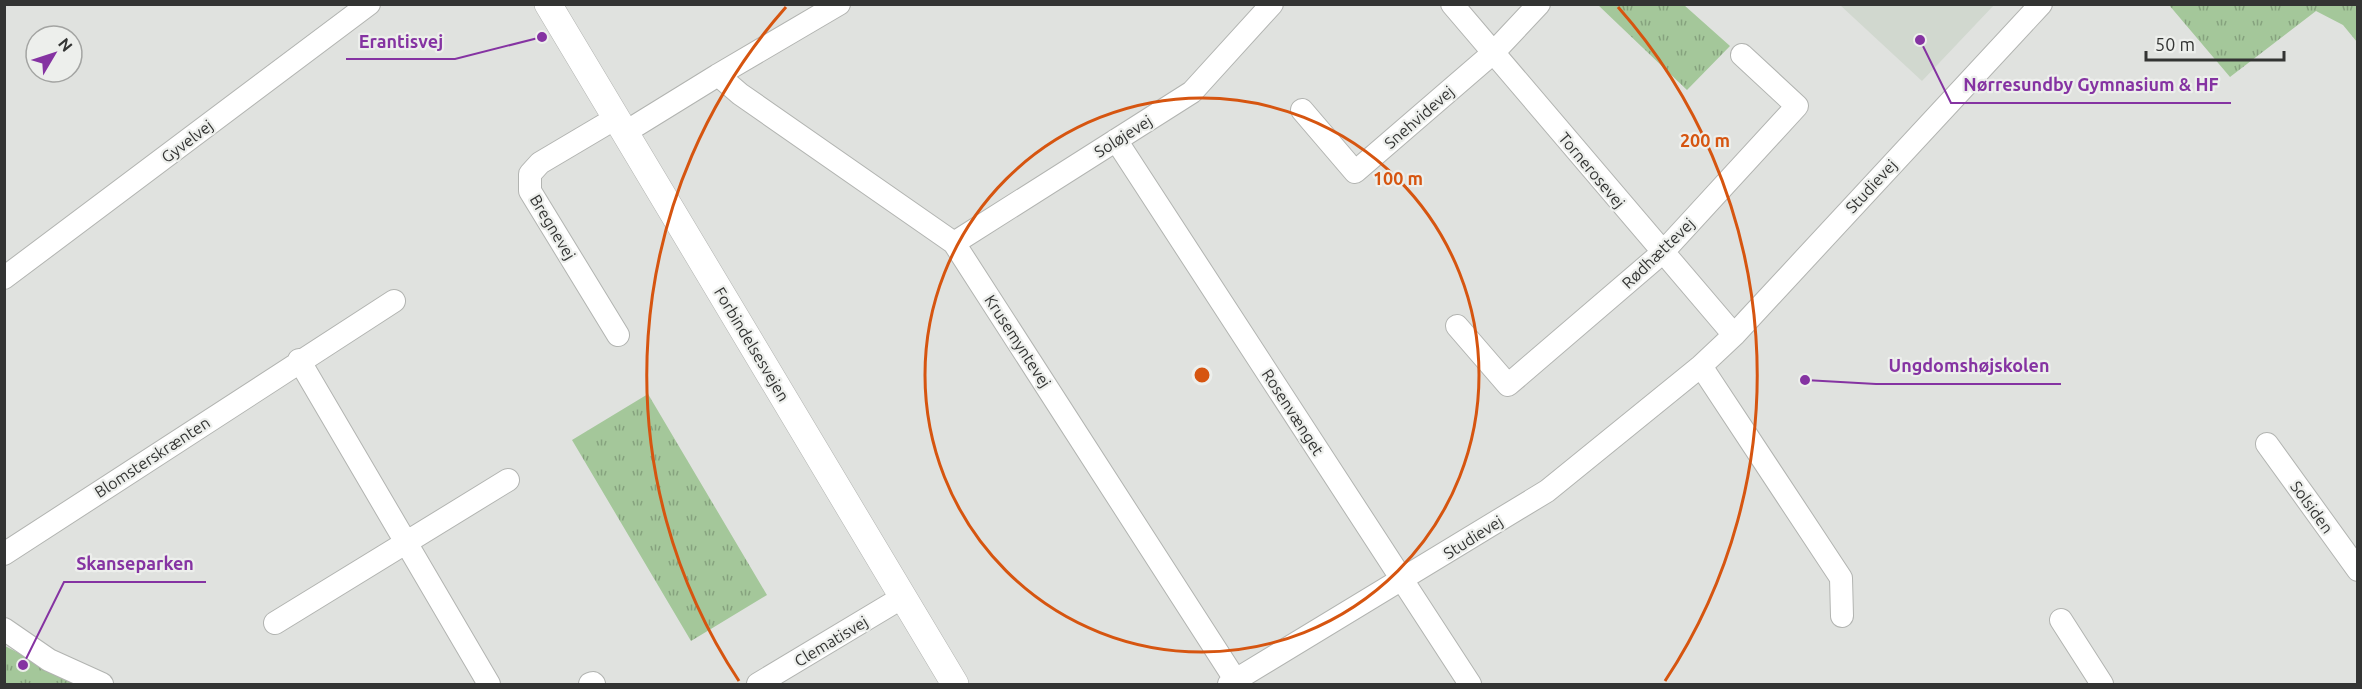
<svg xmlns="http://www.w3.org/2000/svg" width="2362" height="689" font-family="Ubuntu,sans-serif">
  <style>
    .built { fill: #d1d8cf }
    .park { fill: url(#park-tufts) }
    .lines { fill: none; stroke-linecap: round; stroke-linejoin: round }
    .minor-casing { stroke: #b2b4b1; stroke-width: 24 }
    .tertiary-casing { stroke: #b2b4b1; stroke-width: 28 }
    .minor { stroke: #fff; stroke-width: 22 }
    .tertiary { stroke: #fff; stroke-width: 27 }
    .ring { fill: none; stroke: #d65510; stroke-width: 3 }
    .labels { text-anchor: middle; stroke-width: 4.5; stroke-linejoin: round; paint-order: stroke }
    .street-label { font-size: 16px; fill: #333433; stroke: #edefec }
    .centre { fill: #d65510; stroke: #edefec; stroke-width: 3 }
    .ring-label { font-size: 18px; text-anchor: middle; font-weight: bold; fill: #d65510; stroke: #edefec; stroke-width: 4.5; stroke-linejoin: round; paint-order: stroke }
    .leader { fill: none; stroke: #8533a2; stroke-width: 2 }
    .callout-dot { fill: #8533a2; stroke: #edefec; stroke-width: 2 }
    .callout-label { font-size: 18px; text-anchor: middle; font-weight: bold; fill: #8533a2; stroke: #edefec; stroke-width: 4.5; stroke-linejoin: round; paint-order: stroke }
  </style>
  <defs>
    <pattern id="park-tufts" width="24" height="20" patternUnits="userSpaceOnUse" patternTransform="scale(1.5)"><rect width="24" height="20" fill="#a4c79a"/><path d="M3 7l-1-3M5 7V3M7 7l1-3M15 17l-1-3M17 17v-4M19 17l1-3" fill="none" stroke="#86a27e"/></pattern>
  </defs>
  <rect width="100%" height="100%" fill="#e0e2df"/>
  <path class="built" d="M1840,5H1994L1922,81Z"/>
  <path class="park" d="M1598,5H1684L1730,46L1687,90Z
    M2169,5H2357V42L2343,25L2316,11L2230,77Z
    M648,394L767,595L691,641L572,440Z
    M5,646L80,684H5Z"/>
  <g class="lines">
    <defs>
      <path id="minor" d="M1452,4L1734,335
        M718,75L740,94L954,243L1238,684
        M1302,110L1355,172L1493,53L1539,4
        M616,118L540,163L530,174V191L618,335
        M624,133L718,75L839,4
        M1116,140L1470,684
        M954,243L1192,92L1272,4
        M4,278L369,4
        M1457,326L1508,385L1662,253L1797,106L1742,55
        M299,360L489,684
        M1701,366L1841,578L1842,616
        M2267,444L2358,570
        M4,554L394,301
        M2061,620L2102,684
        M275,623L508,480
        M4,629L49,660L102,684
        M590,684L593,683L594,684
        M758,684L903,597
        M1229,684L1547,491L1701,366L1734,335L2041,4"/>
      <path id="tertiary" d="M548,4L955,684"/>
    </defs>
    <use href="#minor" class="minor-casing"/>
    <use href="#tertiary" class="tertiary-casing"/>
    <use href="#minor" class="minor"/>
    <use href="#tertiary" class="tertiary"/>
  </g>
  <g class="ring">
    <circle cx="1202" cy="375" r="277"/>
    <path d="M739 681A555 555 0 0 1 786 7M1618 7A555 555 0 0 1 1665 681"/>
  </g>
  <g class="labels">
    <g class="street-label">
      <text transform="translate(1419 117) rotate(-41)" y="6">Snehvidevej</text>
      <text transform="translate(1123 136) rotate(-32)" y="6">Soløjevej</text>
      <text transform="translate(187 141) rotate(-37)" y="6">Gyvelvej</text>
      <text transform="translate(1592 170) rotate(50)" y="6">Tornerosevej</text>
      <text transform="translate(1871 186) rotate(-47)" y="6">Studievej</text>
      <text transform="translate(553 227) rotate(59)" y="6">Bregnevej</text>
      <text transform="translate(1658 253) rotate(-44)" y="6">Rødhættevej</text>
      <text transform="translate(1018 341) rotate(57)" y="6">Krusemyntevej</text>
      <text transform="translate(752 344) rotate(59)" y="6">Forbindelsesvejen</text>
      <text transform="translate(1293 412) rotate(57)" y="6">Rosenvænget</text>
      <text transform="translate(152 457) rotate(-33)" y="6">Blomsterskrænten</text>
      <text transform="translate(2312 507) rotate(54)" y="6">Solsiden</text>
      <text transform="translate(1473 537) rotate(-32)" y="6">Studievej</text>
      <text transform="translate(831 641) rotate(-31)" y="6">Clematisvej</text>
    </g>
  </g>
  <circle cx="1202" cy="375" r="9" class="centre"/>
  <g class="ring-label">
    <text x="1705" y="147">200 m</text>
    <text x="1398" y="185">100 m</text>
  </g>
  <path class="leader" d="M542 37L455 59H346M1920 40L1951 103H2231M1805 380L1876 384H2061M23 665L64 582H206"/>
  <g class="callout-dot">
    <circle cx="542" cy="37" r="6"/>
    <circle cx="1920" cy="40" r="6"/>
    <circle cx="1805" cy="380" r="6"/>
    <circle cx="23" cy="665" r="6"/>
  </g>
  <g class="callout-label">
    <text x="401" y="48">Erantisvej</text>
    <text x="2091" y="91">Nørresundby Gymnasium &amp; HF</text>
    <text x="1969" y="372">Ungdomshøjskolen</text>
    <text x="135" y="570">Skanseparken</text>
  </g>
  <rect width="2362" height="689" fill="none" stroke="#333433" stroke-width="12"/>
  <g transform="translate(54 54) rotate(51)"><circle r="28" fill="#edefec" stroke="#a3a4a2" stroke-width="1.5"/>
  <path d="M0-4.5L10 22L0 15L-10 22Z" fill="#8533a2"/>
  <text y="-9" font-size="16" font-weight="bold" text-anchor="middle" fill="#333433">N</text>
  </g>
  <path d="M2146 51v9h138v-9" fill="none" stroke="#333433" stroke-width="3"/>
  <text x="2155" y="51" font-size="18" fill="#333433" stroke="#edefec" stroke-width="4.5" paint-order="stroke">50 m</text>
</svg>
